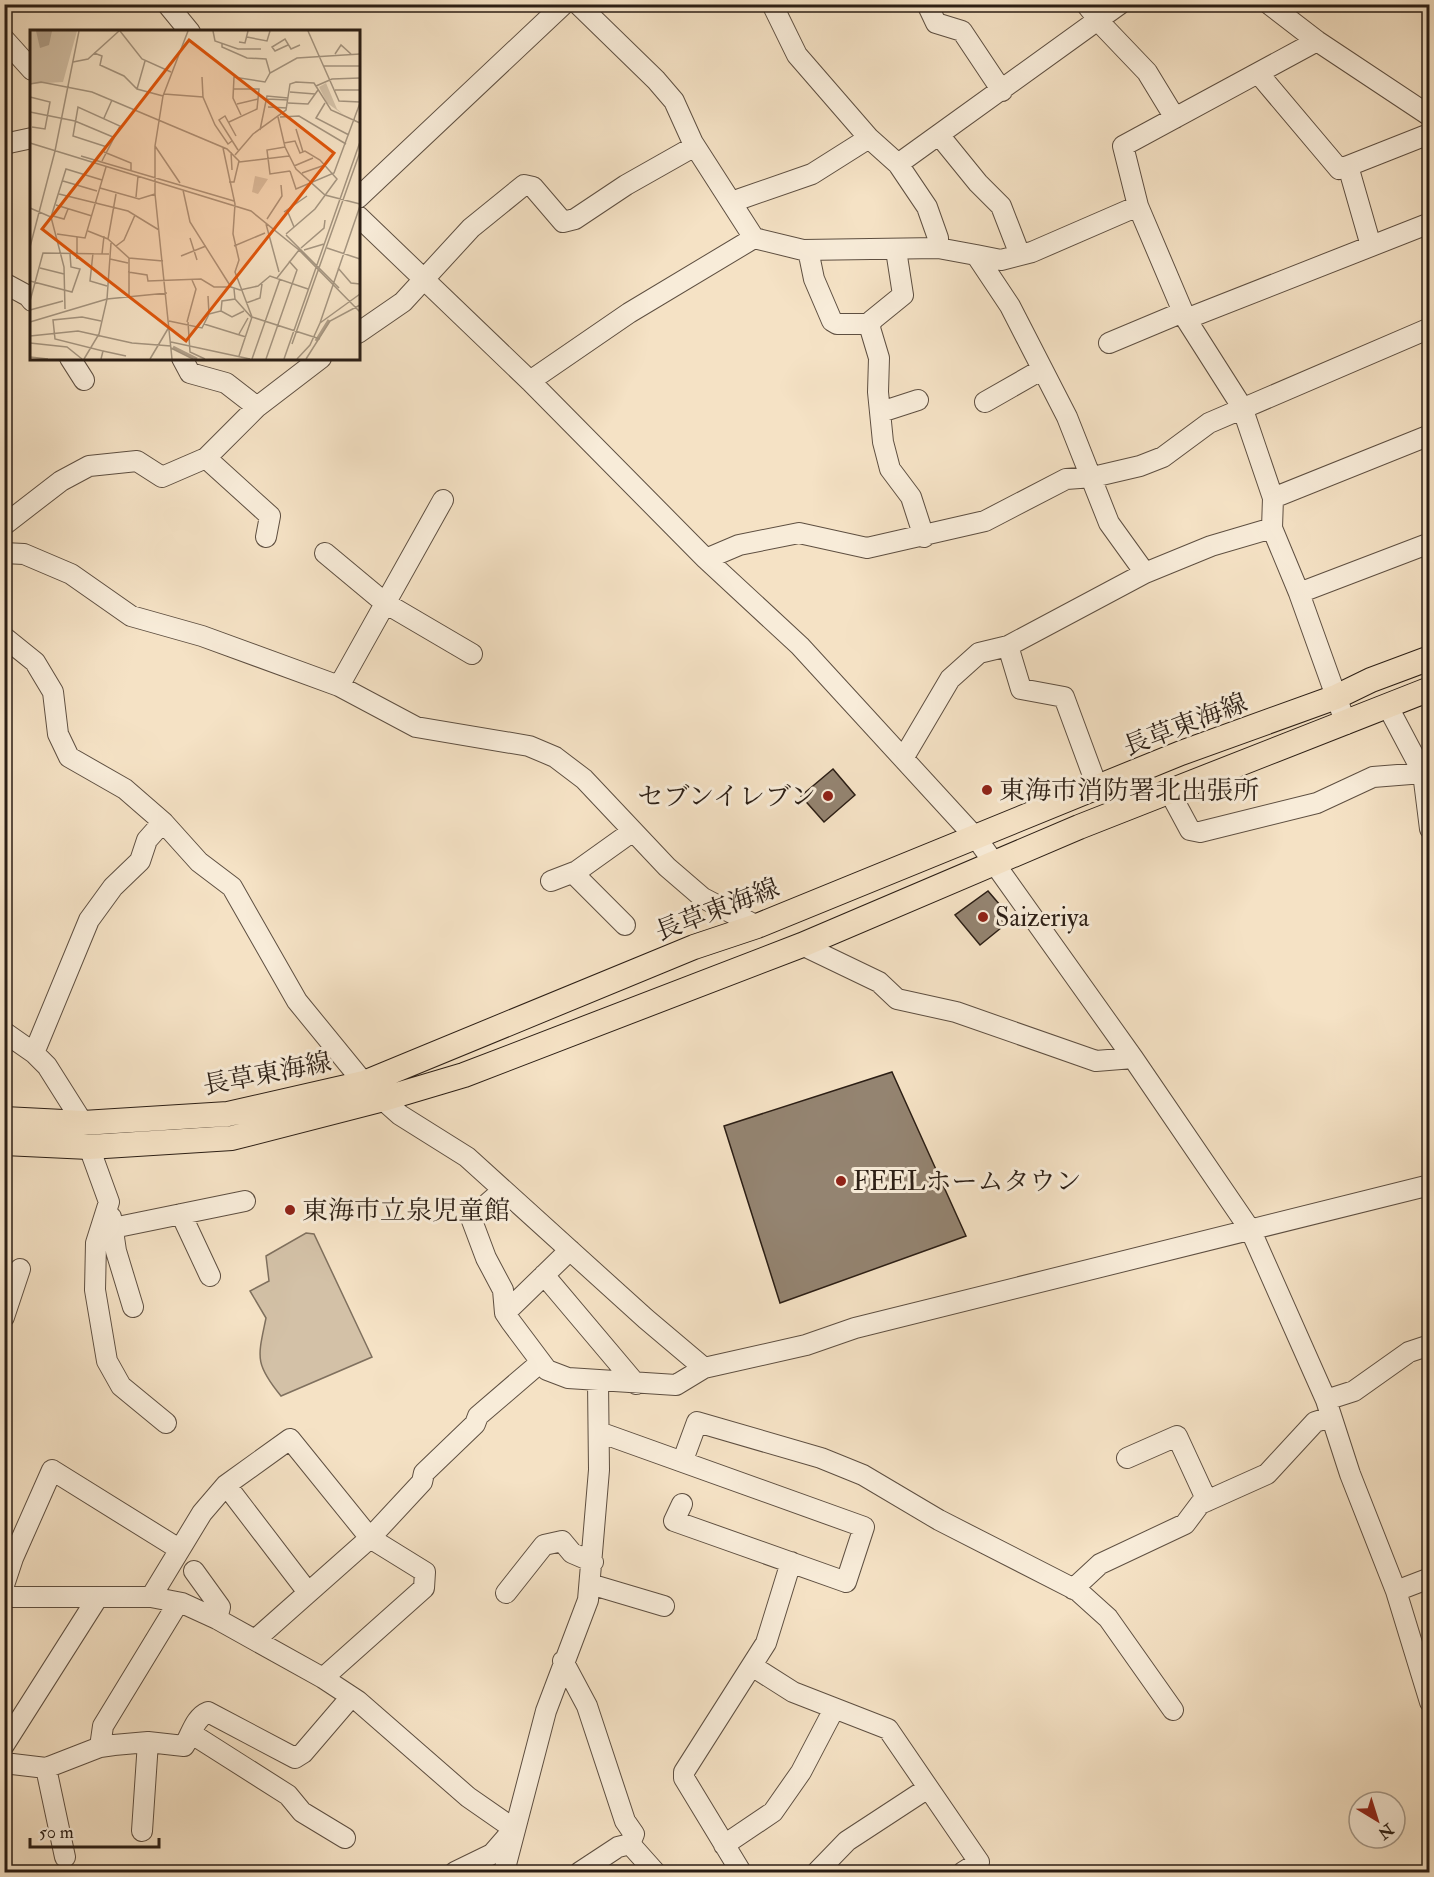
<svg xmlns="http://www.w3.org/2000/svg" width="1434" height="1877" font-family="'IM FELL Double Pica','Noto Serif JP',serif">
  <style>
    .green { fill: #d3c1a7; stroke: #7f705e; stroke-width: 1.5 }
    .building { fill: #948471; stroke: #2b1e15; stroke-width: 1.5 }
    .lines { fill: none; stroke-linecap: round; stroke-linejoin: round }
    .minor-casing { stroke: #5e4f41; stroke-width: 22 }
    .major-casing { stroke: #2b1e15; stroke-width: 26 }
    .minor { stroke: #f8ecd9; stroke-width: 20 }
    .major { stroke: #f5e2c5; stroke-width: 24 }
    .poi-dot { fill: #8f2418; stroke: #f8ecd9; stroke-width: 2 }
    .labels { text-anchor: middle; stroke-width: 6; stroke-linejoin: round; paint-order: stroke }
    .street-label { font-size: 26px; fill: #2b1e15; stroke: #f8ecd9 }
    .poi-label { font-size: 26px; fill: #2b1e15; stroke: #f8ecd9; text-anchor: start }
    .inset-river { fill: none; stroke: #b09f89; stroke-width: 3 }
    .inset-road { fill: none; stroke: #a4947f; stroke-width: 1.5 }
    .view { fill: #df560c; fill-opacity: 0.15; stroke: #df560c; stroke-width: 3 }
    .inset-edge { fill: none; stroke: #2b1e15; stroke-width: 3 }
  </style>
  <rect width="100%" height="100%" fill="#f5e2c5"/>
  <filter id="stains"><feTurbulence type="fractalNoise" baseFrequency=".00333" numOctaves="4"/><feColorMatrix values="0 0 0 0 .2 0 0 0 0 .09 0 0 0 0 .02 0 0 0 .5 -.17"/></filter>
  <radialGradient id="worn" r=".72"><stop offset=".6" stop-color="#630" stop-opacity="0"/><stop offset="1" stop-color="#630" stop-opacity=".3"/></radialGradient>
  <path class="green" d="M306,1233L314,1234L372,1357L281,1396C254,1363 258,1357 266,1318L250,1291L269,1281L266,1256Z"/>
  <path class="building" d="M833,769L855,795L824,822L801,796Z
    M988,891L1012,919L980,945L955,915Z
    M892,1072L966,1236L780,1303L724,1126Z"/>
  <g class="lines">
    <defs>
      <path id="minor" d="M167,4L190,32
        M578,4L656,80L674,101L693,143L754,238
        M772,4L797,55L869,138L898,164L927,207L938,238V248
        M927,4L936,23L962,31L1002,91
        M1086,4L1104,27L1147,72L1175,118
        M1269,4L1317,41L1430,116
        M4,39L32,70
        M1317,41L1123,146L1138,206L1186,319L1242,407L1273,498L1272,528L1299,593L1346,724
        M1258,73L1339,169L1348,166
        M939,135L978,183L1001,206L1020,255
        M4,144L32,138
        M898,164L1120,4
        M358,198L564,4
        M732,204L740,199L812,174L869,138
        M358,216L530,381L706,559L800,646L977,839L1133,1058L1251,1231L1326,1400L1350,1474L1396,1591L1430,1702
        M1371,246L1348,166L1429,134
        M808,250L814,279L832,321L837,324H871
        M896,250L903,295L871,321L870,328L879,358L878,392L883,442L890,469L911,497L924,537
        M976,255L1001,260L1032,252L1138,206
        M4,283L28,296L32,301
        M1186,319L1430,223
        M358,333L403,302L471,228L524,185L533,187L563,222L575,219L626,185L695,146
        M1109,343L1183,312
        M70,358L84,380
        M182,358L190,373L226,383L257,407
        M530,381L629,313L754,238L803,250L938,248L976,255L1010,306L1067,417L1109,523L1145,573
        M985,402L1041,370
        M881,412L918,400
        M206,458L270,516L266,537
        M1273,498L1430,435
        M4,525L61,481L89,466L137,461L162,477L206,458L257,407L321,358
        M4,553L24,554L71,574L131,616L202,636L339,686L416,727L529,746L555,757L584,779L667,867L703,898L757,926
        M325,553L385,603L472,654
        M706,559L739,545L799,533L867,548L985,521L1066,479L1093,477L1140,466L1163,457L1209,423L1430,328
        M1299,593L1430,543
        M4,637L35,662L53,692L58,734L69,757L125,789L163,822L199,862L232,887L297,1001L364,1083L400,1115L467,1157L646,1319L704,1368
        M1008,646L1021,689L1064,697L1098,789
        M339,686L443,500
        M1388,707L1423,773L1430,829
        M904,757L950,679L979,653L1008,646L1145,573L1211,546L1272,528
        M1169,791L1190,830L1200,832L1317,803L1373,777L1423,773
        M577,871L578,878L625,925
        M551,881L577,871L633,831
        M802,945L879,982L897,999L956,1012L1096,1061L1133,1058
        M4,1032L34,1053L47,1066L83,1123
        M34,1053L89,920L113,887L140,861L147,840L163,822
        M89,1147L109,1202L96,1243L95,1290L107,1361L121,1386L166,1423
        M503,1190L471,1218L486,1258L503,1290L505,1313L511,1322L547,1370L568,1378L676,1385L704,1368L806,1345L855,1328L1430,1185
        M181,1214L210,1276
        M111,1217L116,1251L133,1307
        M113,1228L245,1201
        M544,1275L636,1384
        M505,1313L570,1250
        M4,1317L20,1269
        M1326,1400L1354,1391L1409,1352L1430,1345
        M599,1432L864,1527L846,1582L674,1521L682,1504
        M1127,1458L1177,1436L1207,1501
        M683,1460L697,1422L821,1458L863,1475L939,1520L1078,1591L1108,1618L1173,1710
        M226,1485L307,1591
        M194,1571L220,1607L217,1619
        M590,1584L664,1606
        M4,1585L13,1558L52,1470L179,1549
        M1073,1589L1100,1564L1185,1524L1200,1504L1267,1474L1315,1422L1331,1417
        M1396,1591L1430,1578
        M506,1593L544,1545L562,1541L572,1553L593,1562
        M4,1597H151L182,1603L217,1619L323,1678L358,1701L468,1797L514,1829
        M151,1597L202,1513L226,1485L290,1439L370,1538L425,1572L424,1588L323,1678
        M256,1639L370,1538L422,1482L424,1473L475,1424L478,1416L541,1362
        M563,1661L587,1706L625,1821L634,1834L630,1844
        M752,1666L793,1692L888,1729L979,1862L963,1872
        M192,1734L288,1795L302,1812L345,1838
        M4,1745L98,1597
        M100,1747L103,1726L178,1603
        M4,1763L46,1768L100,1747L114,1745L148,1742L184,1746C191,1735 195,1717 208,1712L295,1758L303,1753L351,1697
        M46,1768L65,1857
        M142,1831L148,1742
        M630,1844L655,1872
        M724,1845L773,1812L801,1772L834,1709
        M455,1872L492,1854L512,1831
        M504,1872L546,1711L588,1600L599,1470L598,1382
        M580,1872L618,1847L630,1844
        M741,1872L684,1778V1772L766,1643L791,1562
        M817,1872L847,1841L928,1788"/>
      <path id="major" d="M4,1119L83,1123L228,1114L364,1083L694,947L757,926L1181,753L1336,697L1371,680L1430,658
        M4,1143L89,1147L232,1138L380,1100L464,1075L802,945L1079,827L1430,689"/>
    </defs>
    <use href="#minor" class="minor-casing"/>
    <use href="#major" class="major-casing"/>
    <use href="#minor" class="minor"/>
    <use href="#major" class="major"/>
  </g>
  <g class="poi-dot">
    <circle cx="987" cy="790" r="6"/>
    <circle cx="828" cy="796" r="6"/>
    <circle cx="983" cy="917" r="6"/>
    <circle cx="841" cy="1181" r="6"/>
    <circle cx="290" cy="1210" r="6"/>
  </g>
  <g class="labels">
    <g class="street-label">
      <text transform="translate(1185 724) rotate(-21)" y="9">長草東海線</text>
      <text transform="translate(717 909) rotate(-21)" y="9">長草東海線</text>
      <text transform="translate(267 1073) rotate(-11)" y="9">長草東海線</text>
    </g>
    <g class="poi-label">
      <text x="999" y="799">東海市消防署北出張所</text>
      <text x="816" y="805" text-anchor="end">セブンイレブン</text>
      <text x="995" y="926">Saizeriya</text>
      <text x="853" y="1190">FEELホームタウン</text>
      <text x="302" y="1219">東海市立泉児童館</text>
    </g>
  </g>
  <g transform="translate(30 30)">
    <rect width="330" height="330" fill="#f5e2c5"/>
    <path d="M0,1H47L33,52L0,54ZM296,53L307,79L314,85L297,73L289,57ZM225,146L238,149L228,164L222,162Z" fill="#d3c1a7"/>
    <path d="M6,1H22L19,15L10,18Z" fill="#b09f89"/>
    <path class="inset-river" d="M286,311L299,290M143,317L167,329"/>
    <path class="inset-road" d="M90,1L112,29L141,42M183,1L185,11L208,19H231M278,1L309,71L330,72M217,7L237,11L240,1M209,12L215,13L218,1M192,14V17L217,28L236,29L240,43M258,15L245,21L242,17L255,9L261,19L270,15M64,23L72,26L70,35L94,46L107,59L133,66M305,24L311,15L321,24M43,32L58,29L89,1M293,36H330M172,47L173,67L185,95L198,114L202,111M0,54L11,52L62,62L197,119L209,131L204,152H199M286,56L302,49L330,48M107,59L115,31M305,60H330M260,62L285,64M134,64L173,67M0,67L20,72L15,99L2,97M237,69L258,70M258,73L278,74L288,60M295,73L286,88L319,105M207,74L228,69M238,77L257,78M0,82L45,91L83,107M211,85L203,68L204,47L235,52L240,43L267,28L330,24M248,87L255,117L266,139L295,165L330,174M250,87L269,86L316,114M74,88L82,70M199,92L227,79L229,59H204M266,99L273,122M230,100L237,66L258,68M206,106L195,86L189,90L208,120M0,113L221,181L269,220L330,282M254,113L265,111L270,123L275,121L290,130L307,149L285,179L256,204M125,116L150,153M255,117L237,120L240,144L260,141M193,118L205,174L203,204L209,230L205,242L222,287L209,326M74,122L101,133V140M201,122L202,140M205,125L223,104L256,80L260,54L266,52L284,53L301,80L330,93M51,126L204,171M72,131L90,96L48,77L43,106L77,117M209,132L259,126M264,136L283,128M260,141L266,159L304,143L330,73M272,143L295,135M33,151L67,161M70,158L109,169L125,164M153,160L160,192L201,257L210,260L228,256L240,246L278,259M29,164L98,181L129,200M86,164L78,209L99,228L133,231M106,167L108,146M26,175L62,186M0,178L21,187L34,237L35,279M257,180L264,197M254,182L277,166M23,186L34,189L38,179M21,187L36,139L72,150M237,189L252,166L251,155M236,194L249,242M58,201L78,209M27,204L55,208L76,137M256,205L309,258M47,207V229M160,208L167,230M86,216L94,210L105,185M204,216L235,203M0,217L25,121L49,1M271,218L294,198L295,190M297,218L330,229M274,220L294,214M63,223L60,251L77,256M72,224L74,206M151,226L176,216M80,229L98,233M10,238L34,244M308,238L321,253L330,254M98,242L117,245L118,251L171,249L184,257H201M247,248L269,220M0,251L42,262L50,239L41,237L40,224M99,267V228M205,269L222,288M0,271L13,223L79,224M216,273L230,268L232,254M0,280L33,271M191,281L202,287L214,281M179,284L191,281L192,271L205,269L204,259M222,287L290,309M71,291L52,287L23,290L25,309L73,321L71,329M139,291L172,298L179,284L178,266M0,292L77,269L137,263M157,292L166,259L162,250M158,292L160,322L175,329M290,293L330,264M174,294L216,307M209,304L218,288M0,306L48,301L102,313L141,316M141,312L220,329M0,313L37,317L52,329M262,314L330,122M141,318L163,329M73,321L96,326M0,327L18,329M54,329L69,304L77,269L81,213M120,329L139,297M142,329L125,164V116L133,66L158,1M222,329L250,249M236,329L267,240L259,231M254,329L330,112M267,329L280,315L290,293L330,176M276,329L300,291L330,275"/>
    <path class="view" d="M159,10L304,123L156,311L12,199Z"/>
    <rect width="330" height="330" class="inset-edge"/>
  </g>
  <rect width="1434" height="1877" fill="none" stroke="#f5e2c5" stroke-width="24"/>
  <rect x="6" y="6" width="1422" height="1865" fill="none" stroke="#2b1e15" stroke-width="3"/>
  <rect x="12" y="12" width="1410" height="1853" fill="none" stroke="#2b1e15" stroke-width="1.5"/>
  <g transform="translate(1377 1820) rotate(142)"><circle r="28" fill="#f8ecd9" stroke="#a69a8b" stroke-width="1.5"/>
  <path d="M0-4.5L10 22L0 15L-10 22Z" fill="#8f2418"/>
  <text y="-9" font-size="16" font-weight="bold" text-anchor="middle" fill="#2b1e15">N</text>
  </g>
  <path d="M30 1838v9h129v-9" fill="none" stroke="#2b1e15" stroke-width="3"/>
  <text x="39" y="1838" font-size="18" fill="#2b1e15" stroke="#f8ecd9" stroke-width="4.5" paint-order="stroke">50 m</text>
  <rect width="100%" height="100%" filter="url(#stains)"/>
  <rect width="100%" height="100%" fill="url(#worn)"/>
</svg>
